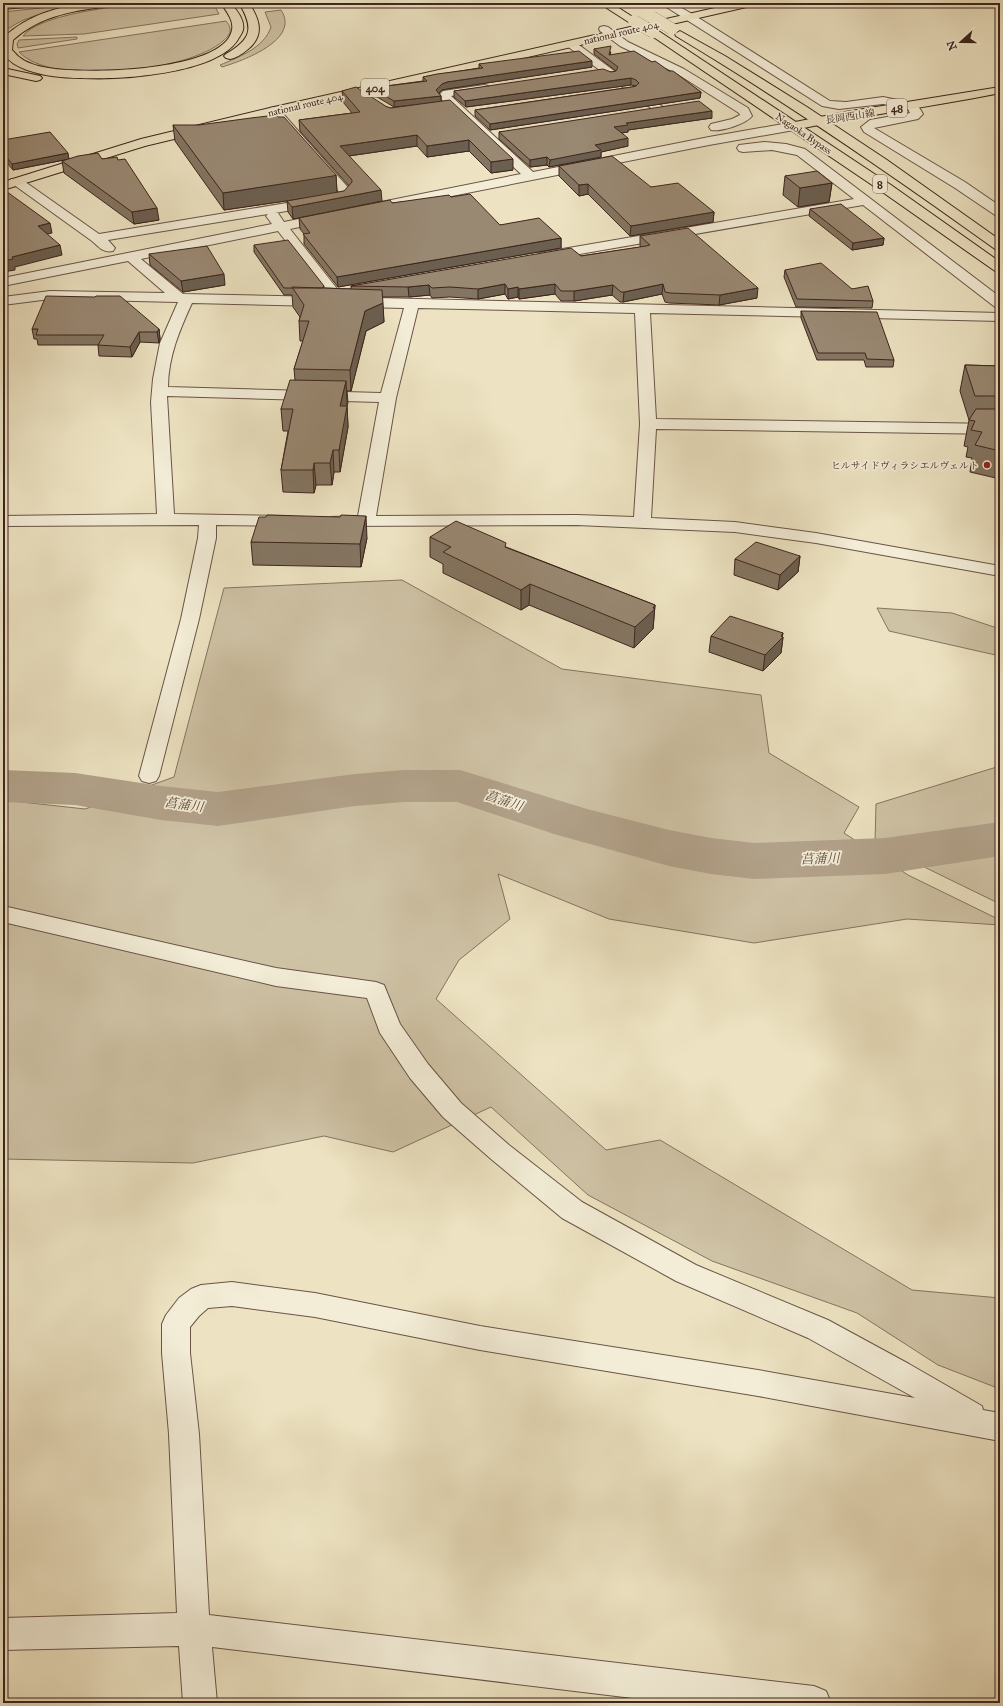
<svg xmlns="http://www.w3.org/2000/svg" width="1003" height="1706" font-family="'IM FELL Great Primer','Noto Serif JP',serif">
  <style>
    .green { fill: #cfc3a6; stroke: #867461 }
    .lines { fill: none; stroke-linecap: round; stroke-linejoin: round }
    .river { fill: #b2a28a; fill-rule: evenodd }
    .street-casing { stroke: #6a5446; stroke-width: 2 }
    .primary-casing { stroke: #3e251c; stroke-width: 2 }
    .highway-casing { stroke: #3e251c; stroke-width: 2 }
    .street { fill: #f3edd7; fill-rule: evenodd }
    .primary { fill: #ede3c2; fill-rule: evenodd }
    .highway { fill: #ede3c2; fill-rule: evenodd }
    .highway-bridge-casing { stroke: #3e251c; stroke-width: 12; stroke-linecap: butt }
    .highway-bridge { stroke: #ede3c2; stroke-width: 12 }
    .wall { fill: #847562; stroke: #3e251c }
    .shaded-wall { fill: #6b5f50; stroke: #3e251c }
    .building { fill: #998872; stroke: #3e251c }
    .poi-dot { fill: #8f2418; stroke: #f3edd7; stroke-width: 1.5 }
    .labels { text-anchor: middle; stroke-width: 3.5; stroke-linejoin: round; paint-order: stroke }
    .far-street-label { font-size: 10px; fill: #3e251c; stroke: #f3edd7 }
    .far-poi-label { font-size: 10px; fill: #3e251c; stroke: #f3edd7; text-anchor: end }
    .shield { fill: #f3edd7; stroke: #746154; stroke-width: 1 }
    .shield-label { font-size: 11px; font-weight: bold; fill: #3e251c }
    .water-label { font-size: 13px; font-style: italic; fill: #614a3d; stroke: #f3edd7 }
  </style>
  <rect width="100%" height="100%" fill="#ede3c2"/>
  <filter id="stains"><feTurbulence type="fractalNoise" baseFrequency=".005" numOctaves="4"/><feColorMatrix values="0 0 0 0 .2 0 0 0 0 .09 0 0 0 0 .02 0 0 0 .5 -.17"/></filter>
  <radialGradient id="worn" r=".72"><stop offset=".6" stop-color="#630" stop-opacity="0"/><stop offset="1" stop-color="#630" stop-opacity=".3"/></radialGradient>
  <path class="green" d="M88,3C60,10 26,13 3,33V12Z
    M146,3H213L219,14L84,34L23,36C39,14 119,6 146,3Z
    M281,10C301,40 242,61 222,67L220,65C239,57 264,48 271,27L265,12Z
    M226,21C228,23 230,26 230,29C231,34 226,38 223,41C189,72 51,87 19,52Z
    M77,37V39L18,48L17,44L19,40Z
    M402,580L562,669L761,695L769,753L859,807L844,833L908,875L1000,920V925L907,919L754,943L609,919L498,874L510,919L459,960L436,999L606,1150L660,1140L912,1290L1000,1298V1389L938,1365L857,1313L712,1261L588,1195L491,1107L393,1152L324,1136L193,1163L3,1159V800L85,809L174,777L224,588Z
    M877,608L952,613L1000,629V656L889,631Z
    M1000,766V904L875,843L876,804Z"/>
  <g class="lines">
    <path class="river" d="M3,770L75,773L161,786L218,792L355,774L404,770H460L587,809L669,830L711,838L754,843L885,838L1000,822V856L885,874L754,879L711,874L669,866L554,834L457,802H404L355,806L218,826L161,820L75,805L3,802Z"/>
    <defs>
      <path id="street" d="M660,3H673L694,15L830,101L846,102L883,97L917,104L923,114L918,119L874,128L965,182L1000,206V216L995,215L955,188L864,132L861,127L870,120L910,113L908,109L883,104L839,109L822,106Z
        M604,26L608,27L628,42L684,69L730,97L748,108L752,116C746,124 721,132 711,130L709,127L711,124L732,119L740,115L739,113L676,73L620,46L600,31L599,29L600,27Z
        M571,41L575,42L663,107L665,109L663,111H655L567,46L566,44L567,42Z
        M484,85L488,86L490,88L488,90L451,96L533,172L709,137L794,122L798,123L800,126L798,129L794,130L709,145L381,210L376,209L374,206L376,203L521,174L438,96L443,91Z
        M274,107L278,108L352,192L344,201L275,213H278L284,222L328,213L333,214L335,217L333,220L290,229L338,290L340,293L337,297L1000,313V321L650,313L656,419L1000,424V434L656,429L651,518L735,522L816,533L1000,566V576L816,543L735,532L577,525L337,526L331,525L328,521L331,517L358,516L379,402L167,396L174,514L287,516L293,517L296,521L293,525L287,526L216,525V538L199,619L159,776L156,781L149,783L142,781L139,776L181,619L198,538L199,525L3,526V516L157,514L151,402L153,379L160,343L178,302L50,299L3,305V297L50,291L165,293L128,261L3,286V278L272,224L266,216L268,214L108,240L115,248L113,251C103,253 99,247 92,241L10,182L11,179H21L99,234L335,195L339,192L268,111L270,108ZM278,231L326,293L323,297L183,294L141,259ZM192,303L404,308L381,393L168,387C168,357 180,329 192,303ZM418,308L635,313L640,424L634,517L577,515L376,516L396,398Z
        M765,142L786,144L805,149L1000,297V308L995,307L863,205L545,260L540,259L538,256L540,253L545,252L854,199L797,155L772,150L743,152L739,151L737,148L739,145Z
        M3,906L276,968L376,982L384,985L400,1024L428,1064L461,1103L509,1145L582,1202L696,1265L828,1320L909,1364L982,1406L983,1410L1000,1413V1441L758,1396L480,1350L315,1317L232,1306L208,1308L199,1316L190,1327V1353L199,1434L209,1615L814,1686L826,1691L831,1703H674L212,1647L217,1703H183L179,1646L3,1650V1618L177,1613L169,1434L162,1353V1324L166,1315L179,1298L191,1289L201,1285L232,1282L315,1293L480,1326L758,1370L915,1398L808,1338L676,1281L562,1218L491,1159L443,1117L410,1078L380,1033L367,998L276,986L3,922Z"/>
      <path id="primary" d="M1000,87V93C932,107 862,115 794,130L790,129L788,126L790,123L845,112Z"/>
      <path id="highway" d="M3,3H42L37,6L3,9Z
        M88,3H117L112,6C76,10 41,15 13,40L12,50L14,52C21,61 33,65 43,67C77,75 224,73 232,30C234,20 226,11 221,3H231C237,11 245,20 243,30C242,34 239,37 237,41C214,74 120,80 81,78C63,78 44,76 27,70C17,66 9,62 3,53L4,37C28,15 57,7 88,3Z
        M239,3H249C260,20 265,36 247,50C242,54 236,58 230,59L226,58L224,56L226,54C252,39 254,28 239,3Z
        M599,3H611L639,21L638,23H630Z
        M737,3H756L751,6L274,115L145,146L3,190V182L141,139L274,107Z
        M653,29L657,30L891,185L1000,262V272L995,271L881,191L649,34L648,32L649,30Z
        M680,31L725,56L807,107L887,160L1000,240V250L995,249C891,174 786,102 676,36L675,34Z
        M3,68L40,76L42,78L40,80L36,81L3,74Z"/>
    </defs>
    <use href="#street" class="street-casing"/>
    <use href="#primary" class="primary-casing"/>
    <use href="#highway" class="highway-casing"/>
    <use href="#street" class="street"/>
    <use href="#primary" class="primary"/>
    <use href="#highway" class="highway"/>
    <defs>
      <path id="highway-bridge" d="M652,17L672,29
        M634,21L653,32"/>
    </defs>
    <use href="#highway-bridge" class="highway-bridge-casing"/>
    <use href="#highway-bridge" class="highway-bridge"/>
  </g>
  <path class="wall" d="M594,49L611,52L610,55L669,71L701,92L700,98L490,130L475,116V110L632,87L636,86L631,85L466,107L454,97V91L611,72L616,71L594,54Z
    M479,64L592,67L447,89L442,90L439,93L441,96V101L513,170L491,173L469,151L427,157L417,146L349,156L382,201L293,219L288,212L287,201L292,200L224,210L175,141L173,125L336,175L337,192L336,193L344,191L349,186L300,131L299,120L352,113L343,102L342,91L387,107L391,108L394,107L372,94L371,88L423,81V77L479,68Z
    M712,118L628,130V132L622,133L628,146L601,152V157L549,167L547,165L530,167L499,139V132Z
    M3,140L69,159H102L118,160L159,220L134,224L64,173L62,161L64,160L13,170L3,158Z
    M559,166L651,187L714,212L713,222L630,236L588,194L579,196L559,176Z
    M785,176L832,183L829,202L798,207L783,195Z
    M451,197L500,225L561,238V248L338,287L304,244V234L300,229L299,218L392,203Z
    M810,209L884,238L883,245L852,250L809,216Z
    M640,236L757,298L719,305L669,303L665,302L662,294L623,302H620L612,295L574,301H561L555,294L519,299L518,297L508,299L505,294L478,299L450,297L432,298L430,295L409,297H382L384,322L366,331L351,391H347L348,403L347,406L348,427L340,472H334L332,485H316L314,493L283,492L281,470L288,431H283L281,409L295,380L294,369L303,341H300L299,321L300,317L293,307L292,295H284L254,252V245L324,286V288L351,289V286L581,256L641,247L640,246Z
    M149,254L225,285L183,292L150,265Z
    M785,270L852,289L873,301L872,308L796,307L784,277Z
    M801,311L894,360L893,367H866L864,360H817L801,318Z
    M32,329H159L160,339L159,343L140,342L132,357L99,356L98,345H38L37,339H34Z
    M965,365L1000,366V479L970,472L972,458L966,457L968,447L964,446L969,420L960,391Z
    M430,537L506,547L655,605L653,629L634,648L529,605L521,610L443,573V564L430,557Z
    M367,538L361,567L253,565L251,542Z
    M800,556L798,572L778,590L734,575L735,559Z
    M783,633L782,636L783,637L781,653L763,671L709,652L711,636Z"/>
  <path class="shaded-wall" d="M592,61V67L447,89L442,90L436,96V90L442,84L447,82Z
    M631,78V85L466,107L465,101Z
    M701,92L700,98L490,130V124Z
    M441,96V102L394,107V101Z
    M712,111V118L628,130V132L614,134V127L626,123Z
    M417,135V146L341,157L340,146Z
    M628,138V146L601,152V157L549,167L550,160L595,145Z
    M469,140V151L427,157V146Z
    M68,153L69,159L13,170L12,164Z
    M547,157V165L530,167V160Z
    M513,159V170L491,173V162Z
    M336,175L337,192L334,194L224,210L223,193Z
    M832,183L829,202L798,207L800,188Z
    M588,184V194L579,196V185Z
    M381,190L382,201L293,219L292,207Z
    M157,208L159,220L134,224L132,212Z
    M714,212L713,222L630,236L631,226Z
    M50,223L52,233L39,236L38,226Z
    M561,238V248L338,287L337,277Z
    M884,238L883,245L852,250L853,243Z
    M60,245L62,255L15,267V270L3,272V261L12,257Z
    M224,274L225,285L183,292L181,281Z
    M505,284V294L478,299V289Z
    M555,284V294L519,299V289Z
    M663,284L662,294L623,302L624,292Z
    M429,285L430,295L409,297L408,287Z
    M613,285L612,295L574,301V291Z
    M518,287V297L508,299V289Z
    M758,288L757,298L719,305L720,295Z
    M383,303L384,322L366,331L351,391L350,370L365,311Z
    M159,329L160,339L159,343L157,332Z
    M139,332L140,342L132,357L130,347Z
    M346,381L348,427L340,472L339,450L340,406Z
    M333,450L334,472L332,485L330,463Z
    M314,463L316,485L314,493L313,470Z
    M366,516L367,538L361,567L360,544Z
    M800,556L798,572L778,590L780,575Z
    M530,584L529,605L521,610V590Z
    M655,605L653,629L634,648L635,627Z
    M783,633L782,638L783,637L781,653L763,671L765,655Z"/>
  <path class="building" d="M611,46L609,55L634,51L652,62L655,61L669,71H673L701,92L490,124L475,110L632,87L636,86L639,83L636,80L631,78L465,101L454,91L603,69L611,72L616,71L618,67L594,49Z
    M579,51L592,61L447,82L442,84L436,90L441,96L394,101L371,88L427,81L423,77L437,74L483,68L479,64Z
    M356,87L387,107L391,108L450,100L513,159L491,162L469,140L427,146L417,135L340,146L381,190L292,207L287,201L344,191L352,182V180L299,120L360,112L342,91Z
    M699,101L712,111L626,123L628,125L614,127L628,138L595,145L601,150L550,160L547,157L530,160L499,132Z
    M276,115L278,117H284L336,175L333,176L223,193L173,125H199L251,118Z
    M50,132L68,153L12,164L3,153V140Z
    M98,153L102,159L117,157L118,160L125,159L157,208L132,212L62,161L78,156Z
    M612,156L651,187L678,183L714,212L631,226L588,184L579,185L559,166Z
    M817,171L832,183L800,188L785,176Z
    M3,189L50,223L38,226L60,245L12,257L13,259L3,261Z
    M470,194L500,225L539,218L561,238L337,277L303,234L310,233L299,218L390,200L392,203L449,195L451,197Z
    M841,204L884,238L853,243L810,209Z
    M688,228L758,288L720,295L670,293L665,292L663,284L624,292H621L613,285L574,291H561L555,284L519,289L518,287L508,289L505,284L478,289L450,287L432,288L429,285L408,287L351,286L571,248L581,256L646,246L650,245L640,236Z
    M288,240L324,286L322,288H284L254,245Z
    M207,246L224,274L181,281L149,254Z
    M821,263L852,289L868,286L873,301L797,299L785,270Z
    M292,287L382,290L383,303L365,311L350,370L294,369L309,321H299L304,305Z
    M46,296L95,297L96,296H120L159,329L157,332H139L130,347L98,345L104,335H36L38,329H32Z
    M801,311L877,312L894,360L867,359L865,353H818Z
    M965,365L1000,366V396H975Z
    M290,380L346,381L340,406H347L339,450H333L330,463H314L313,470H281L293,409H281Z
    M976,409H1000V451L975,445L982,432L971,430L975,421L969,420Z
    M267,515L340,517L341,515L366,516L360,544L251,542L259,517H266Z
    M456,521L502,541L506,543L505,547L655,605L653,608L655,609L635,627L530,584L521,590L443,552L451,547L430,537Z
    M756,542L800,556L780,575L735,559Z
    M730,616L783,633L781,636L783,637L765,655L711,636Z"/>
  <circle class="poi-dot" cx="987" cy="465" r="4"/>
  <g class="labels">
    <g class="far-street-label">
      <text transform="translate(621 32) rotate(-13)" y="4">national route 404</text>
      <text transform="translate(305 104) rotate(-13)" y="4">national route 404</text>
      <text transform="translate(850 116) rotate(-9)" y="4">長岡西山線</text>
      <text transform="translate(804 133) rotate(34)" y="4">Nagaoka Bypass</text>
    </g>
    <g class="far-poi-label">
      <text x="979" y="469">ヒルサイドヴィラシエルヴェルト</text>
    </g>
    <g class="shield">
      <rect x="361" y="79" width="28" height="18" rx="3"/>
      <rect x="887" y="99" width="20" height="18" rx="3"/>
      <rect x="873" y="175" width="14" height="18" rx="3"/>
    </g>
    <g class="shield-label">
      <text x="375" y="92">404</text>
      <text x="897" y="112">48</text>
      <text x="880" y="188">8</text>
    </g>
    <g class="water-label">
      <text transform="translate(504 800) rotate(18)" y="5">菖蒲川</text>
      <text transform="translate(184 804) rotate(8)" y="5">菖蒲川</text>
      <text transform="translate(820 858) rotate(-2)" y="5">菖蒲川</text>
    </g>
  </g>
  <rect width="1003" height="1706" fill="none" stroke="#ede3c2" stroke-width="16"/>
  <rect x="4" y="4" width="995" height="1698" fill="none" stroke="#3e251c" stroke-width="2"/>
  <rect x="8" y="8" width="987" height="1690" fill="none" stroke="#3e251c"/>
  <g transform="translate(961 42) rotate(249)" stroke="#f3edd7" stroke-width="3" paint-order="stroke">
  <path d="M0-3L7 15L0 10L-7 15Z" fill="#3e251c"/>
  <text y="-6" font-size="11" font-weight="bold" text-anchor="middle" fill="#3e251c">N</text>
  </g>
  <rect width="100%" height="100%" filter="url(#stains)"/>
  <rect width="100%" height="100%" fill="url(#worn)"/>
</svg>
